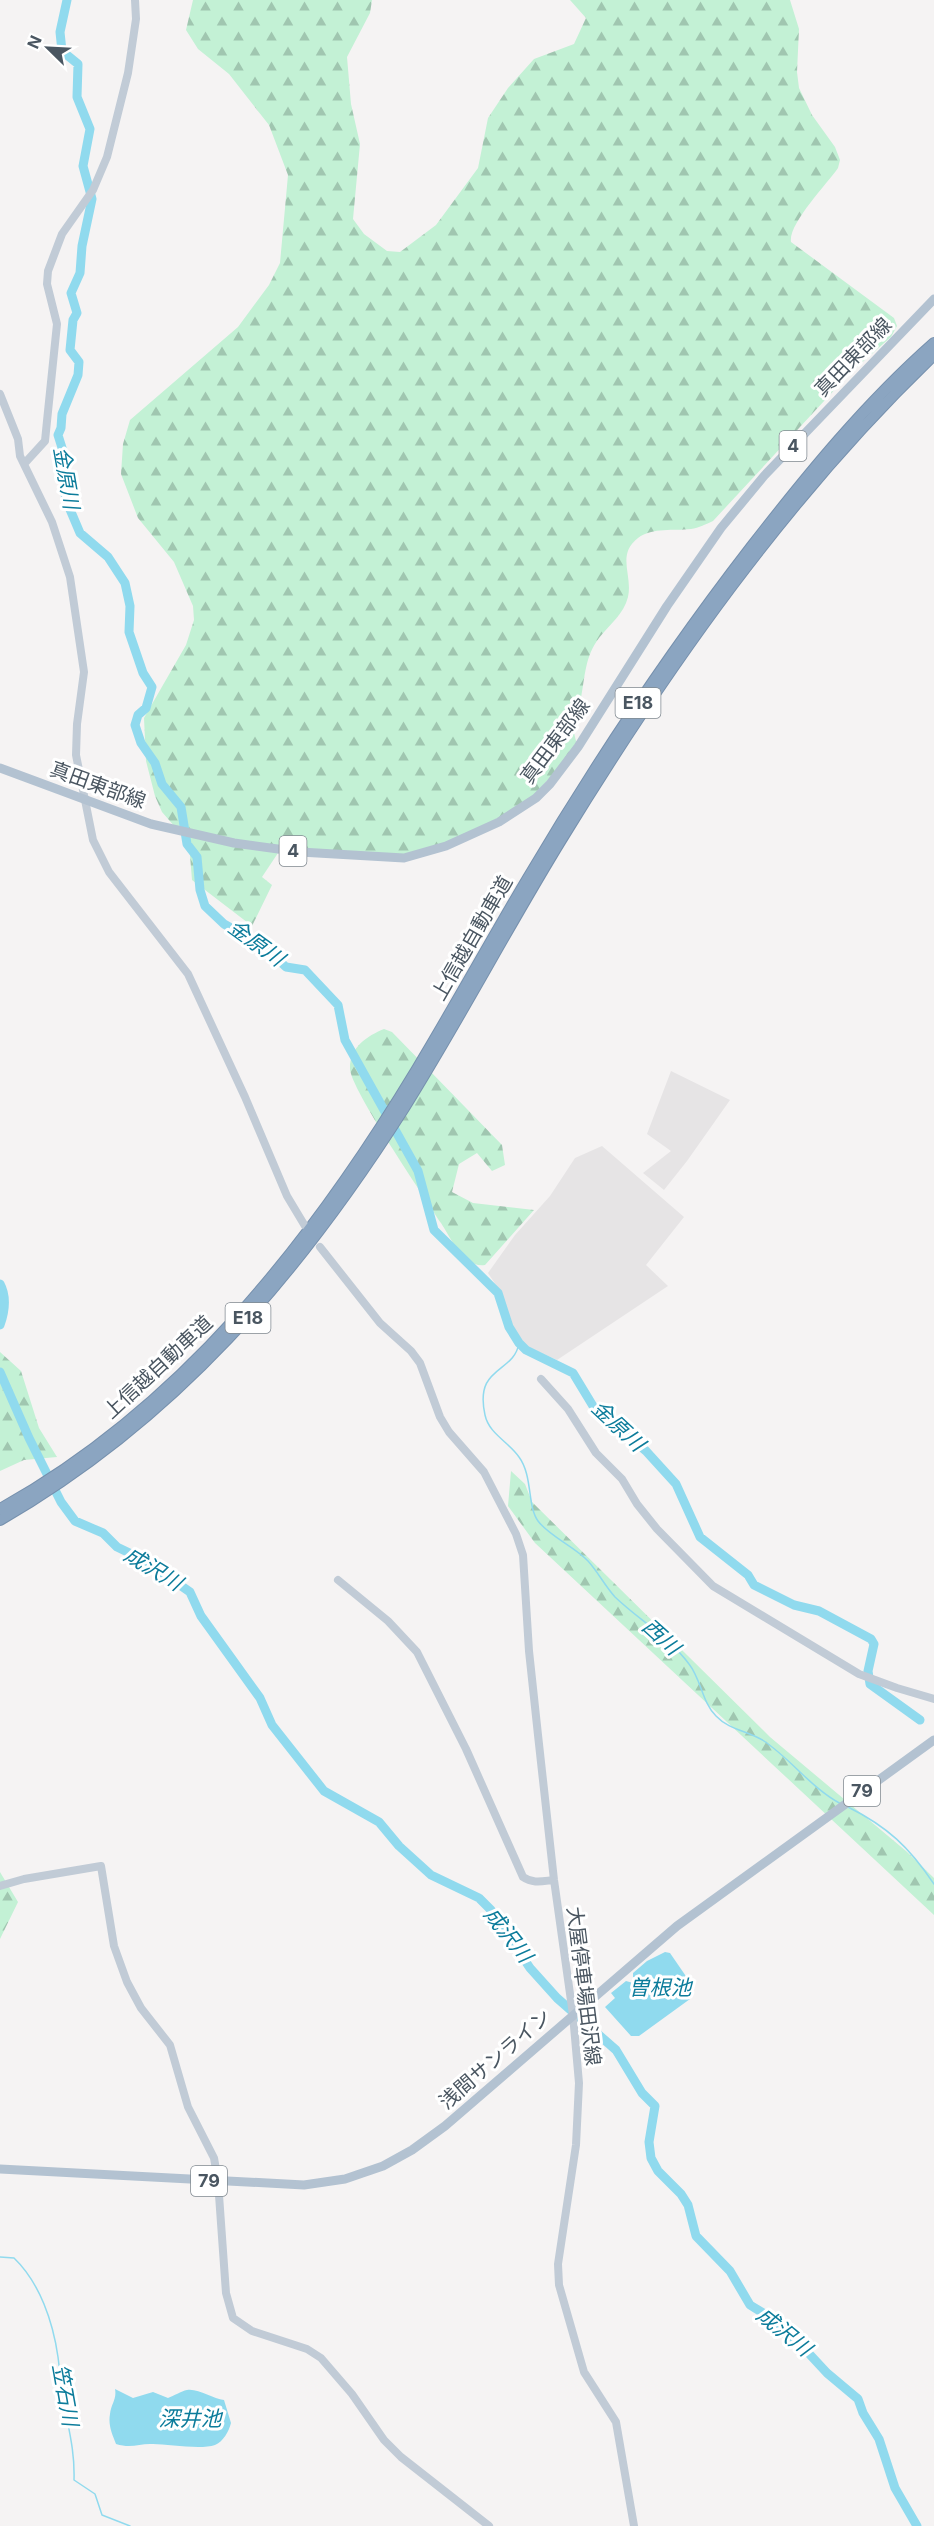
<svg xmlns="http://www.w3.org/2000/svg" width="934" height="2526" font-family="Inter,'Noto Sans JP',sans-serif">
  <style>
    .education { fill: #e6e4e5 }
    .forest { fill: url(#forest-firs) }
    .water { fill: #90daee }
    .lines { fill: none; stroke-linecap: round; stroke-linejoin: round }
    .stream { stroke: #90daee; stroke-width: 1.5 }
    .river { stroke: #90daee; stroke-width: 9 }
    .highway-casing { stroke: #7690ad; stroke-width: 12 }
    .secondary { stroke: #c1cbd6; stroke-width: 8 }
    .primary { stroke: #b3c2d1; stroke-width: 9 }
    .highway { stroke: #8ba5c1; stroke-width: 10 }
    .labels { text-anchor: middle; stroke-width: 6; stroke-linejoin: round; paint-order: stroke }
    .shield { fill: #fff; stroke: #808990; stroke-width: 1.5 }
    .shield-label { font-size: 18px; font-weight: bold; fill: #4a5661 }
    .street-label { font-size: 20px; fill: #4a5661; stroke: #fff }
    .water-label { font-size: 21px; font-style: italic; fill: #0c7c9b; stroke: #fff }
  </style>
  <defs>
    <pattern id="forest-firs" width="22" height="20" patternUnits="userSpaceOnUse" patternTransform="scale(1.5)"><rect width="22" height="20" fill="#c3f1d5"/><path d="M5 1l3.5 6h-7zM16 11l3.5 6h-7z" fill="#a0c6b0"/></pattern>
  </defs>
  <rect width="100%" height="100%" fill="#f5f3f3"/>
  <path class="education" d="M671,1071L730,1100L687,1161L664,1190L643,1173L671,1151L647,1134Z
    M602,1146L684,1217L646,1265L668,1286L557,1360L526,1346L514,1331L502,1294L488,1273L515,1235L550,1196L575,1158Z"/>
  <path class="forest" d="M193,0H372L370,13L347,57L351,104L360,144L353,219L364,234L387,251L400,252L436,225L478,168L488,118L508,88L534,59L574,44L586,18L570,0H790L799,29L797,72L799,88L812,115L835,147L840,160L838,168C827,184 788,224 791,242L894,318L897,326L891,337L850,373L713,521C706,524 699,528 691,529C674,531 653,527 638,538C616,555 633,575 628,597C624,614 609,625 599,638C585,656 585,677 581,698C580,707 575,716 574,725C573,732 576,741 578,747L523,807L420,856L280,850L262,877L272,885L252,926L192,880L189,843L162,812L155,796L146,761L144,718L186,645L194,620L193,606L174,562L138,518L121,474L123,444L130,420L238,327L269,285L280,263L288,175L269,125L229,74L198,49L186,30Z
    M384,1029L392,1032L502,1145L505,1165L492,1171L477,1153L459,1164L452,1192L473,1203L534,1210L485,1265C465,1269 450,1237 441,1223C426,1199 349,1087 350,1068C350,1047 367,1036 384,1029Z
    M0,1352L21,1371L39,1428L57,1457L24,1460L0,1471Z
    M511,1471L525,1484L532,1502L770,1737L906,1851L934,1878V1915L535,1543L508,1506Z
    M0,1872L18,1902L0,1939Z"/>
  <path class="water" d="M665,1952L670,1953L692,1985L690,1999L639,2036H631L605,2007L615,1998L611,1993L626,1981L633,1983V1973L647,1961Z
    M115,2389L133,2398L153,2392L168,2398C174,2396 181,2391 187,2390C198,2388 213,2399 224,2400L231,2423C229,2431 223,2442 215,2445C200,2450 168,2444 153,2444C140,2443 132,2449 116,2444C112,2434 108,2425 110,2414C111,2404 117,2399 115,2389Z"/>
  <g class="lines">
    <path class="stream" d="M519,1343C514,1374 474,1365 485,1415C489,1434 509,1442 519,1457C533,1476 527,1506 538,1521C549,1536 575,1547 588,1561C598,1572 605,1586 615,1597C639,1620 669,1637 689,1664C701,1679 702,1702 716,1716C729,1730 749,1731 764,1741C792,1760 811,1788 841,1804
      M848,1807C888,1827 909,1847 934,1884
      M0,2257L14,2258C40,2283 53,2322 58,2357C60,2371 60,2385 63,2398C68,2427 75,2450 74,2480L95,2494L102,2515L130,2526"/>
    <path class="river" d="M67,0L60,32L62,51L78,64L77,97L90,129L83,166L92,199L82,246L80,273L71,293L77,313L73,320L70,350L79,362L78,375L62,414L61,428L58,435L63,451L61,465L66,500L80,533L108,557L125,583L130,606L129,632L143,673L152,687L146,708L138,715L135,725L141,743L155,763L162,784L181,807L187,844L197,857L200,890L205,906L224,924L263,946L286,967L305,970L338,1005L345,1040L418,1171L434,1230L498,1293L509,1327L519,1343L526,1350L573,1373L593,1406L646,1451L676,1484L700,1537L748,1575L754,1585L794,1605L819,1611L871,1639L874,1644L868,1671L870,1684L920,1720
      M0,1284C7,1297 5,1311 0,1325
      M0,1372L29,1438L61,1502L75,1521L103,1533L117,1547L144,1560L190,1592L201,1616L260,1698L272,1725L324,1791L379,1822L399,1846L431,1875L479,1898L491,1910L530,1968L557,1998L616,2050L642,2093L655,2106L649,2142L651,2158L658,2171L681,2194L688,2205L696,2236L730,2271L750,2305L776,2321L790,2341L801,2345L827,2373L858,2399L863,2413L879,2439L895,2488L917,2526"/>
    <defs>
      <path id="highway" d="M0,1509C181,1409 312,1243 417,1069C455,1006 490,942 528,878C596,763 670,652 752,546C808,474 866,403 934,343
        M0,1520C175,1419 297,1276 404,1108C459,1020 507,928 561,840C667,667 787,496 934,355"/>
    </defs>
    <use href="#highway" class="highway-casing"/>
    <path class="secondary" d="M0,394L18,439L20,456L52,522L70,577L84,672L77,724L76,755L93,840L109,872L188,974L245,1097L287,1196L305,1226
      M24,464L45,441L47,421L57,324L47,284L48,271L62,234L93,190L107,157L128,73L136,19L135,0
      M320,1247L380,1323L411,1351L420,1363L440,1417L449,1432L484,1472L516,1534L523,1555L529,1651L538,1735L554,1880L573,2015L579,2083L576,2145L558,2264L559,2285L584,2372L616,2422L634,2526
      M541,1379L568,1409L596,1453L622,1479L637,1504L657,1529L713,1586L859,1674L897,1688L934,1699
      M338,1580L388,1621L417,1652L466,1749L523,1877C533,1884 543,1881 554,1880
      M0,1886L24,1879L101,1866L114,1946L127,1982L141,2008L170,2045L188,2107L214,2158L218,2181L226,2293L233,2318L252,2331L307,2349L321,2358L352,2394L384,2440L401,2457L489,2526"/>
    <path class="primary" d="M0,768L151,824L234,843L300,852L404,858L446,846L499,822L536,798L550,784L578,747L667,606L721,528L764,476L934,299
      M0,2169L304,2185L345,2179L383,2166L412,2150L445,2126L677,1926L934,1740"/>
    <use href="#highway" class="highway"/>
  </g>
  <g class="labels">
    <g class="shield">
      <rect x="779.5" y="431" width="27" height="30" rx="4.5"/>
      <rect x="615.5" y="688" width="45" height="30" rx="4.5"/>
      <rect x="279.5" y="836" width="27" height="30" rx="4.5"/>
      <rect x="225.5" y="1303" width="45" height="30" rx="4.5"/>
      <rect x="844" y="1776" width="36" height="30" rx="4.5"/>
      <rect x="191" y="2166" width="36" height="30" rx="4.5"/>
    </g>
    <g class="shield-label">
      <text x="793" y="452">4</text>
      <text x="638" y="709">E18</text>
      <text x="293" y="857">4</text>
      <text x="248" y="1324">E18</text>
      <text x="862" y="1797">79</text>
      <text x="209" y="2187">79</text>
    </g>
    <g class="street-label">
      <text transform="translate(853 357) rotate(-46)" y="7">真田東部線</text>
      <text transform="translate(555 741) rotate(-53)" y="7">真田東部線</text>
      <text transform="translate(98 785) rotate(20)" y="7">真田東部線</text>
      <text transform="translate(472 938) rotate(-60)" y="7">上信越自動車道</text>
      <text transform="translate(158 1367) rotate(-43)" y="7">上信越自動車道</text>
      <text transform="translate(584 1986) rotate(83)" y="7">大屋停車場田沢線</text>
      <text transform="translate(495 2059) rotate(-41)" y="7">浅間サンライン</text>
    </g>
    <g class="water-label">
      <text transform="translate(66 478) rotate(80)" y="7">金原川</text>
      <text transform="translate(256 943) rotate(36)" y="7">金原川</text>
      <text transform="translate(618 1426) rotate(43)" y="7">金原川</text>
      <text transform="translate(153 1569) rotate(31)" y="7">成沢川</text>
      <text transform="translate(661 1637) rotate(42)" y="7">西川</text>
      <text transform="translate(508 1935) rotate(52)" y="7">成沢川</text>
      <text x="660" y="1995">曽根池</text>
      <text transform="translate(784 2332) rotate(39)" y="7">成沢川</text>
      <text transform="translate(65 2395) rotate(80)" y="7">笠石川</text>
      <text x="190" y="2426">深井池</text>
    </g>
  </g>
  <g transform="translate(48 48) rotate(294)" stroke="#ffffff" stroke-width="4.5" paint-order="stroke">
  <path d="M0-4.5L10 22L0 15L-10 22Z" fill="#4a5661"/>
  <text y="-9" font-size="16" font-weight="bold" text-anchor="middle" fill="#4a5661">N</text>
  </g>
</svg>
